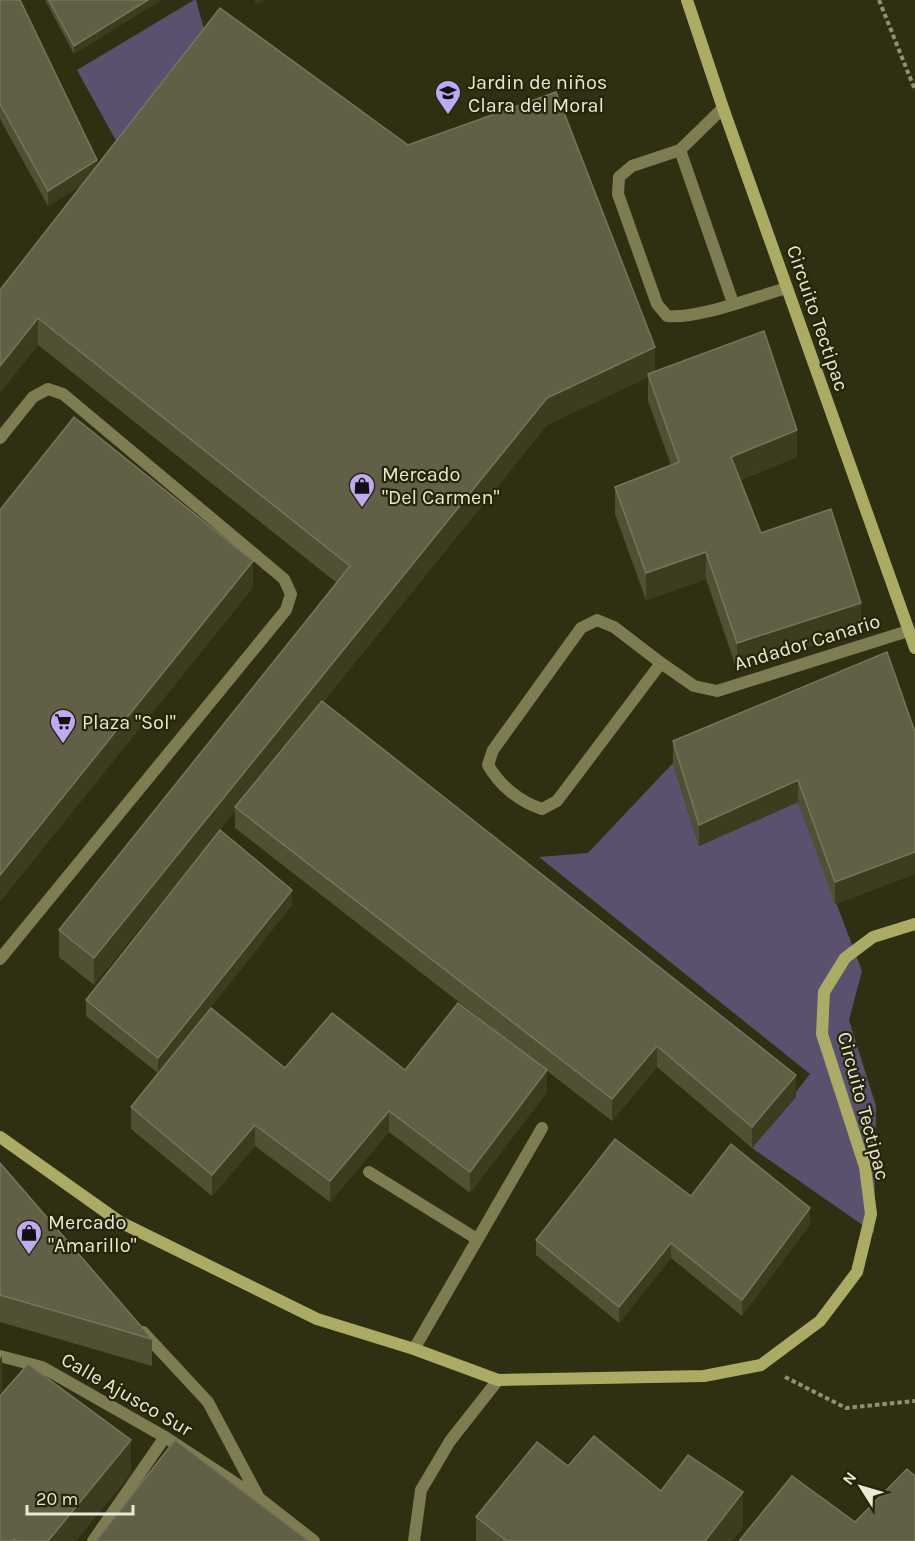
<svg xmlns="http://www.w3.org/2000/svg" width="915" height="1541" font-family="Karla,sans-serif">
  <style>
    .green { fill: #59516e }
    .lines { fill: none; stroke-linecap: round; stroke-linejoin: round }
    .path { stroke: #8f9079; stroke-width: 4; stroke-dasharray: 4.5 3; stroke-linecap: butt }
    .lane { stroke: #7e7d52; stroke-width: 12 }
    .street { stroke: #7e7d52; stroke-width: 12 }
    .secondary { stroke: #acab64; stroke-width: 12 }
    .wall { fill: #505034 }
    .shaded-wall { fill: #3c3c1f }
    .building { fill: #616046; stroke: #76765d; stroke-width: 1.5 }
    .labels { text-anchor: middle; stroke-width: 4.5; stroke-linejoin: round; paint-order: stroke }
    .poi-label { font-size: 20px; fill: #e8e9d8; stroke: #262508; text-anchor: start }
    .street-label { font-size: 20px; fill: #e8e9d8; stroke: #262508 }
  </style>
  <rect width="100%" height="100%" fill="#2f2f12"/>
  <path class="green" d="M194,0H196L207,40L119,146L77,70Z
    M673,763L699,846L798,802L862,971L849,1020L876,1106L874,1233L752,1148L810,1074L539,857L588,853Z"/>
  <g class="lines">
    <path class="path" d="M879,0L915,90
      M785,1377L846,1408L915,1401"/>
    <path class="lane" d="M680,150L723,108
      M733,303L680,150L632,166L619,177L618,194L657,304L667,316C699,319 754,297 787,288
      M0,438L33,397L48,389L63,394L284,579L291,594L286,610L0,959
      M661,663L557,801L542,809C520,802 500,786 488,765L493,750L581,628L597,620L614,627L661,663L694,686L717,691L908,631
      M369,1172L477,1239
      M414,1349L542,1128"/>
    <path class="street" d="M143,1332L208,1402L259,1498L314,1541
      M0,1356L42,1367L165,1437L258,1498
      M93,1541L165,1437
      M414,1541L421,1490L450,1441L498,1380"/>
    <path class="secondary" d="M687,0L723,108L915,648
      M0,1137L120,1222L317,1319L414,1349L498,1380L704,1376L761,1365L820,1321L857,1272L871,1214L865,1167L822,1034L824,992L845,958L873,937L915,924"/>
  </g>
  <path class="wall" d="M0,0L97,165L655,371L797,457L740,480L761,533L861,630L737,670L706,579L646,600L615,514V487L671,465L648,401V377L547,425L323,702L796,1097L752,1148L657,1067L612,1121L547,1071V1092L470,1193L389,1132L330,1202L255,1146L212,1196L131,1129V1107L285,1068L405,1070L527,1055L235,828V811L94,985L59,957V930L337,583L38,345L0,392L82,185L48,206L0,119Z
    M45,0H161L74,54Z
    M915,732V874L835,904L798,802L699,846L673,763V741Z
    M292,905L158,1073L86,1016V1000Z
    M0,1163L152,1339V1366L0,1322Z
    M691,1196L810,1224L742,1316L671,1258L619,1323L536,1255V1240Z
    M568,1466L661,1491L743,1527L732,1541H476V1517Z"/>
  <path class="shaded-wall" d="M148,0H161L74,54V46Z
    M255,0H266L255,4Z
    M97,160V176L48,206V191Z
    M38,318V345L0,392V366Z
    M655,347V374H648V377L547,425L237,808L235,807V811L94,985V958L547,398Z
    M797,430V457L731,483V457Z
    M706,552V579L646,600V573Z
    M253,561V588L0,902V875Z
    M861,603V630L737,670V643Z
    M798,780V802L699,846V825Z
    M915,852V874L835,904V882Z
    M292,890V905L158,1073V1058Z
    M657,1046V1067L612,1121V1099Z
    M547,1070V1092L470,1193V1172Z
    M796,1075V1097L752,1148V1127Z
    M389,1111V1132L330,1202V1181Z
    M255,1125V1146L212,1196V1175Z
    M810,1208V1224L742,1316V1300Z
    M671,1243V1258L619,1323V1307Z
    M2,1356V1391L0,1393V1359Z
    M131,1440V1474L76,1541H48Z
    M743,1492V1527L732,1541H705Z"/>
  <path class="building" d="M0,0H20L97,160L48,191L0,104Z
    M49,0H148L74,46Z
    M220,8L408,145L556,92L655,347L547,398L94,958L59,930L350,566L38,318L0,366V290Z
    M764,331L797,430L731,457L761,533L831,509L861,603L737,643L706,552L646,573L615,487L679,462L648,374Z
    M74,417L253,561L0,875V510Z
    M887,652L915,732V852L835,882L798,780L699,825L673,741Z
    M322,701L796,1075L752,1127L657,1046L612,1099L235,807Z
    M220,830L292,890L158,1058L86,1000Z
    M458,1003L547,1070L470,1172L389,1111L330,1181L255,1125L212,1175L131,1107L211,1008L285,1068L332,1013L405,1070Z
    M615,1139L691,1196L731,1144L810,1208L742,1300L671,1243L619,1307L536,1240Z
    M0,1163L152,1339L0,1295Z
    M28,1364L131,1440L48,1541H16L14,1539L13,1541H0V1396Z
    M594,1436L661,1491L688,1455L743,1492L705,1541H507L476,1517L537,1442L568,1466Z
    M175,1440L309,1541H96Z
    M907,1469L915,1476V1541H739L792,1476L855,1522Z"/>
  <defs>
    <symbol id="school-pin" viewBox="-11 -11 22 30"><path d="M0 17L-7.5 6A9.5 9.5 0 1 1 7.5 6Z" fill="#bfa9f4" stroke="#262508"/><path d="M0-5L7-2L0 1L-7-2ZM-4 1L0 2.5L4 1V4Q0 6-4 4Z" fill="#111"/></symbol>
    <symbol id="shop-pin" viewBox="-11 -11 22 30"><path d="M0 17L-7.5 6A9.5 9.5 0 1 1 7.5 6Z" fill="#bfa9f4" stroke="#262508"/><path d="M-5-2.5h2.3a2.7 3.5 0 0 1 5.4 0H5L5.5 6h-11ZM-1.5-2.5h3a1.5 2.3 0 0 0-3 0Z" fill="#111"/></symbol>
    <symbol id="supermarket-pin" viewBox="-11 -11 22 30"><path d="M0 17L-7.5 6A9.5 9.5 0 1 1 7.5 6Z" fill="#bfa9f4" stroke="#262508"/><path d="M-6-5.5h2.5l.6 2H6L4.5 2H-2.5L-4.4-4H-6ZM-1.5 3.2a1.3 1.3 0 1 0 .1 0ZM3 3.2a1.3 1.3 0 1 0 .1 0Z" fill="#111"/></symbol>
  </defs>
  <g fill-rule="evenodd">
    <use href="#school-pin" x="433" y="78" width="30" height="40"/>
    <use href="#shop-pin" x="347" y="471" width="30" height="40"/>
    <use href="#supermarket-pin" x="48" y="707" width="30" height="40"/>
    <use href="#shop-pin" x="14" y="1218" width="30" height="40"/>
  </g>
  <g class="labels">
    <g class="poi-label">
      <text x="468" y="89">Jardin de niños<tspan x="468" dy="23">Clara del Moral</tspan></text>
      <text x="382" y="481">Mercado<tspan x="382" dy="23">"Del Carmen"</tspan></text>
      <text x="82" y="729">Plaza "Sol"</text>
      <text x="48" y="1229">Mercado<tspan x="48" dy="23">"Amarillo"</tspan></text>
    </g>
    <g class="street-label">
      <text transform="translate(818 318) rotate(71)" y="7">Circuito Tectipac</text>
      <text transform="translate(807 642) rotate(-17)" y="7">Andador Canario</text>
      <text transform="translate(864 1106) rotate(75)" y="7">Circuito Tectipac</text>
      <text transform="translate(127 1394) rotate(30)" y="7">Calle Ajusco Sur</text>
    </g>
  </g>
  <g transform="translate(861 1487) rotate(307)" stroke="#262508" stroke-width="4.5" paint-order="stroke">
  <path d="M0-4.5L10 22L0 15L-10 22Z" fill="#e8e9d8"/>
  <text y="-9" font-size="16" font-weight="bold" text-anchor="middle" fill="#e8e9d8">N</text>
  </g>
  <path d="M27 1505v9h106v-9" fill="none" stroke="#e8e9d8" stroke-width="3"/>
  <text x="36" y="1505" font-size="18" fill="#e8e9d8" stroke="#262508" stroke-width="4.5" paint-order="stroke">20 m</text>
</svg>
